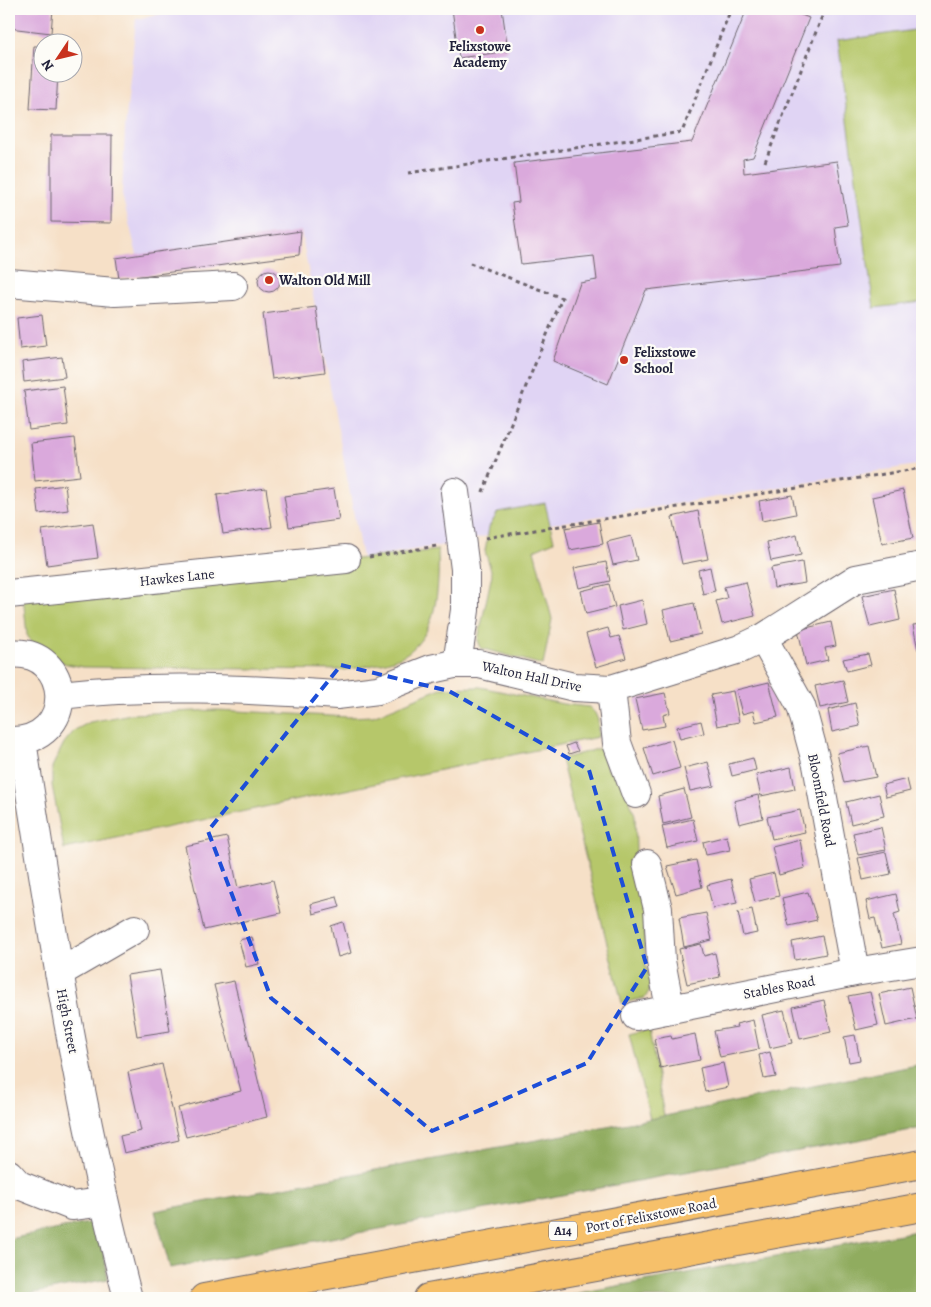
<svg xmlns="http://www.w3.org/2000/svg" width="931" height="1307" font-family="Alegreya,serif">
  <style>
    .built { fill: #e0d4f4 }
    .green { fill: #b6c76b; stroke: #6c7453 }
    .forest { fill: #90ac5f; stroke: #59674d }
    .building { fill: #daa9dc }
    .lines { fill: none; stroke-linecap: round; stroke-linejoin: round }
    .minor-casing { stroke: #6c646c; stroke-width: 30 }
    .highway-casing { stroke: #6c646c; stroke-width: 30 }
    .path { stroke: #6c646c; stroke-width: 3; stroke-dasharray: 4 4; stroke-linecap: butt }
    .minor { stroke: #fff; stroke-width: 28 }
    .highway { stroke: #f6c06b; stroke-width: 28 }
    .marked { fill: none; stroke: #1d4ed8; stroke-width: 4; stroke-dasharray: 10 6; stroke-linejoin: round }
    .poi-dot { fill: #c8321e; stroke: #fdfcf7; stroke-width: 2 }
    .labels { text-anchor: middle; stroke-width: 4.5; stroke-linejoin: round; paint-order: stroke }
    .shield { fill: #fdfcf7; stroke: #646373; stroke-width: 1 }
    .shield-label { font-size: 12px; font-weight: bold; fill: #22223b }
    .poi-label { font-size: 14px; font-weight: bold; fill: #22223b; stroke: #fdfcf7; text-anchor: start }
    .street-label { font-size: 14px; fill: #22223b; stroke: #fdfcf7 }
  </style>
  <rect width="100%" height="100%" fill="#fdfcf7"/>
  <filter id="ink" filterUnits="userSpaceOnUse"><feTurbulence type="fractalNoise" baseFrequency=".02" numOctaves="2"/><feDisplacementMap in="SourceGraphic" scale="10" xChannelSelector="R" yChannelSelector="G"/><feConvolveMatrix kernelMatrix="1 2 1 2 8 2 1 2 1" color-interpolation-filters="sRGB"/></filter>
  <filter id="wash" filterUnits="userSpaceOnUse"><feTurbulence type="fractalNoise" baseFrequency=".0096" numOctaves="4" result="noise"/><feDisplacementMap in="SourceGraphic" scale="20" xChannelSelector="R" yChannelSelector="G"/><feGaussianBlur stdDeviation="1.12" result="paint"/><feColorMatrix in="noise" values="0 0 0 0 0 0 0 0 0 0 0 0 0 0 0 0 0 1.4 0 .05"/><feComposite in="paint" operator="in"/></filter>
  <g filter="url(#wash)">
    <rect width="100%" height="100%" fill="#f6e0c7"/>
    <path class="built" d="M185,9H922V464L502,532L463,542L362,558L301,231L137,255L122,195L125,129L136,19Z"/>
    <path class="green" d="M922,29V302L874,308L837,41Z
      M545,503L554,541L534,550L552,619L543,665L481,648L478,640L492,574L485,551L489,527L498,512Z
      M438,550C439,583 439,628 410,651C396,663 362,667 344,670L83,667L67,664L39,654L27,635L23,596Z
      M480,687L563,704L589,707L595,713L598,720V737L64,849L52,785V767L64,743L75,730L90,722L131,714L217,710L349,717L373,716L441,688Z
      M601,748L608,770L618,768L635,815L636,850L647,886L651,929H644L645,963L650,982L649,991L645,998L622,1003L561,759Z
      M649,1029L664,1116L650,1119L629,1034Z"/>
    <path class="forest" d="M922,1064V1128L170,1268L155,1211L650,1119Z
      M98,1221L108,1279L9,1298V1239Z
      M922,1230V1296L908,1298H552Z"/>
    <g id="blocks">
      <path class="building" d="M9,9H53L51,33L9,28Z
        M452,9H502L508,51L459,58Z
        M747,9H786L809,18L753,157L743,159L744,173L837,161L848,225L835,227L840,267L646,290L608,384L553,361L580,283L597,280L594,256L521,264L512,203L519,202L514,163L692,142Z
        M34,46H42V72H58L56,110L30,109Z
        M51,135H112L111,223L51,222Z
        M301,231L299,255L119,279L116,258Z
        M258 281a11 11 0 1 1 22 0a11 11 0 1 1-22 0Z
        M316,307L325,372L272,379L263,314Z
        M42,315L46,346L20,349L17,318Z
        M62,357L65,377L24,382L22,362Z
        M63,386L68,425L29,430L24,391Z
        M75,438L80,476L35,481L31,443Z
        M65,485L68,510L39,514L36,489Z
        M266,488L272,527L223,534L217,495Z
        M334,489L339,520L289,527L284,496Z
        M903,490L913,538L882,544L872,497Z
        M792,495L796,514L762,521L759,501Z
        M698,511L708,559L682,564L672,517Z
        M599,522L603,544L570,550L565,528Z
        M93,523L98,558L47,565L42,530Z
        M797,535L801,555L771,561L767,542Z
        M631,536L637,560L613,565L607,542Z
        M606,562L610,581L579,588L574,568Z
        M802,562L805,583L774,588L771,568Z
        M710,567L715,591L703,594L698,570Z
        M746,582L755,616L722,624L716,601L727,598L724,587Z
        M609,584L615,607L586,614L581,591Z
        M894,589L900,620L870,627L862,596Z
        M642,600L647,624L623,630L618,606Z
        M694,603L701,634L670,641L663,610Z
        M831,622L836,646L825,648L828,660L806,665L798,630Z
        M922,624V649L918,650L913,625Z
        M608,628L611,638L619,636L626,658L596,667L586,634Z
        M868,654L871,665L847,671L843,659Z
        M843,680L848,702L820,708L815,686Z
        M769,682L778,717L756,722L753,711L742,714L736,690Z
        M733,691L739,722L717,726L711,695Z
        M665,693L670,713L663,715L665,726L642,730L635,699Z
        M855,703L860,726L832,732L828,710Z
        M701,721L704,733L680,739L677,727Z
        M672,740L680,768L653,776L644,748Z
        M574,743L578,751L569,754L566,746Z
        M869,746L876,777L844,783L837,753Z
        M753,758L756,770L732,776L729,764Z
        M708,762L714,786L690,791L684,768Z
        M791,767L795,789L761,796L756,775Z
        M907,779L910,791L886,797L883,785Z
        M684,789L691,817L663,824L658,796Z
        M879,794L884,816L851,824L846,802Z
        M758,795L763,818L739,824L734,801Z
        M800,810L805,832L772,839L767,817Z
        M693,819L698,841L667,848L662,826Z
        M881,827L886,850L858,855L853,833Z
        M727,836L730,850L706,855L703,842Z
        M227,837L238,888L273,880L281,913L204,930L185,846Z
        M800,840L805,868L779,875L772,847Z
        M886,852L891,874L863,880L858,858Z
        M696,860L702,887L676,894L667,866Z
        M774,873L779,896L755,902L749,879Z
        M731,879L737,903L713,908L707,885Z
        M808,892L817,920L789,926L782,898Z
        M896,894L900,912L894,914L901,944L882,948L875,918L870,919L866,901Z
        M337,897L340,907L313,914L311,904Z
        M752,909L757,933L743,936L738,912Z
        M706,913L712,940L684,947L679,918Z
        M343,922L351,953L338,957L331,926Z
        M822,936L826,954L795,960L792,942Z
        M252,937L259,964L246,967L239,940Z
        M701,944L704,956L715,953L720,977L687,984L679,949Z
        M160,970L170,1031L137,1036L127,975Z
        M234,981L267,1117L186,1137L178,1108L241,1091L214,985Z
        M910,987L917,1019L886,1026L879,994Z
        M870,992L878,1025L856,1030L848,996Z
        M824,1000L831,1032L800,1039L793,1007Z
        M784,1010L792,1043L770,1048L762,1015Z
        M753,1020L759,1049L720,1057L714,1031L737,1027L736,1024Z
        M695,1034L700,1060L660,1068L654,1039L671,1036L672,1039Z
        M855,1035L860,1060L849,1062L844,1037Z
        M770,1052L776,1077L764,1079L759,1055Z
        M723,1063L728,1087L705,1092L700,1068Z
        M162,1064L179,1140L124,1153L120,1136L141,1131L128,1072Z"/>
    </g>
  </g>
  <g filter="url(#ink)">
    <use href="#blocks" fill-opacity="0" stroke="#6c646c" stroke-width="1"/>
    <g class="lines">
      <defs>
        <path id="minor" d="M9,283L115,292L233,286
          M455,492L465,569V610L457,664
          M9,594L346,559
          M763,638L801,706L817,765L855,972
          M9,654C73,646 79,743 9,741
          M611,689L617,743L636,794
          M60,695C152,684 246,689 337,695L378,690L431,669L454,664H479L574,687L611,689L740,649L763,638L856,579L922,566
          M22,741C51,928 80,1115 128,1298
          M647,864L658,909L661,961L670,1008
          M59,973L135,929
          M636,1016L855,972L922,961
          M9,1174L19,1185L72,1206L104,1202"/>
        <path id="highway" d="M204,1298L922,1164
          M428,1298L922,1207"/>
      </defs>
      <use href="#minor" class="minor-casing"/>
      <use href="#highway" class="highway-casing"/>
      <path class="path" d="M811,9L822,14
        M765,162L823,14L821,9
        M408,173L682,132L731,9
        M470,263L562,298L482,494
        M485,538L922,468
        M369,557L437,546"/>
      <use href="#minor" class="minor"/>
      <use href="#highway" class="highway"/>
    </g>
  </g>
  <path class="marked" d="M341,665L449,691L589,770L647,967L587,1063L432,1131L271,998L208,831Z"/>
  <g class="poi-dot">
    <circle cx="480" cy="30" r="5"/>
    <circle cx="269" cy="280" r="5"/>
    <circle cx="624" cy="360" r="5"/>
  </g>
  <g class="labels">
    <rect class="shield" x="549" y="1221.5" width="28" height="19" rx="4"/>
    <g class="shield-label">
      <text x="563" y="1235">A14</text>
    </g>
    <g class="poi-label">
      <text x="480" y="51" text-anchor="middle">Felixstowe<tspan x="480" dy="16">Academy</tspan></text>
      <text x="279" y="285">Walton Old Mill</text>
      <text x="634" y="357">Felixstowe<tspan x="634" dy="16">School</tspan></text>
    </g>
    <g class="street-label">
      <text transform="translate(177 577) rotate(-6)" y="5">Hawkes Lane</text>
      <text transform="translate(532 676) rotate(12)" y="5">Walton Hall Drive</text>
      <text transform="translate(822 800) rotate(79)" y="5">Bloomfield Road</text>
      <text transform="translate(779 987) rotate(-11)" y="5">Stables Road</text>
      <text transform="translate(68 1021) rotate(79)" y="5">High Street</text>
      <text transform="translate(651 1215) rotate(-11)" y="5">Port of Felixstowe Road</text>
    </g>
  </g>
  <rect width="931" height="1307" fill="none" stroke="#fdfcf7" stroke-width="30"/>
  <g transform="translate(58 58) rotate(235)"><circle r="24" fill="#fdfcf7" stroke="#a5a5ac"/>
  <path d="M0-4L9 19L0 12L-9 19Z" fill="#c8321e"/>
  <text y="-8" font-size="14" font-weight="bold" text-anchor="middle" fill="#22223b">N</text>
  </g>
</svg>
